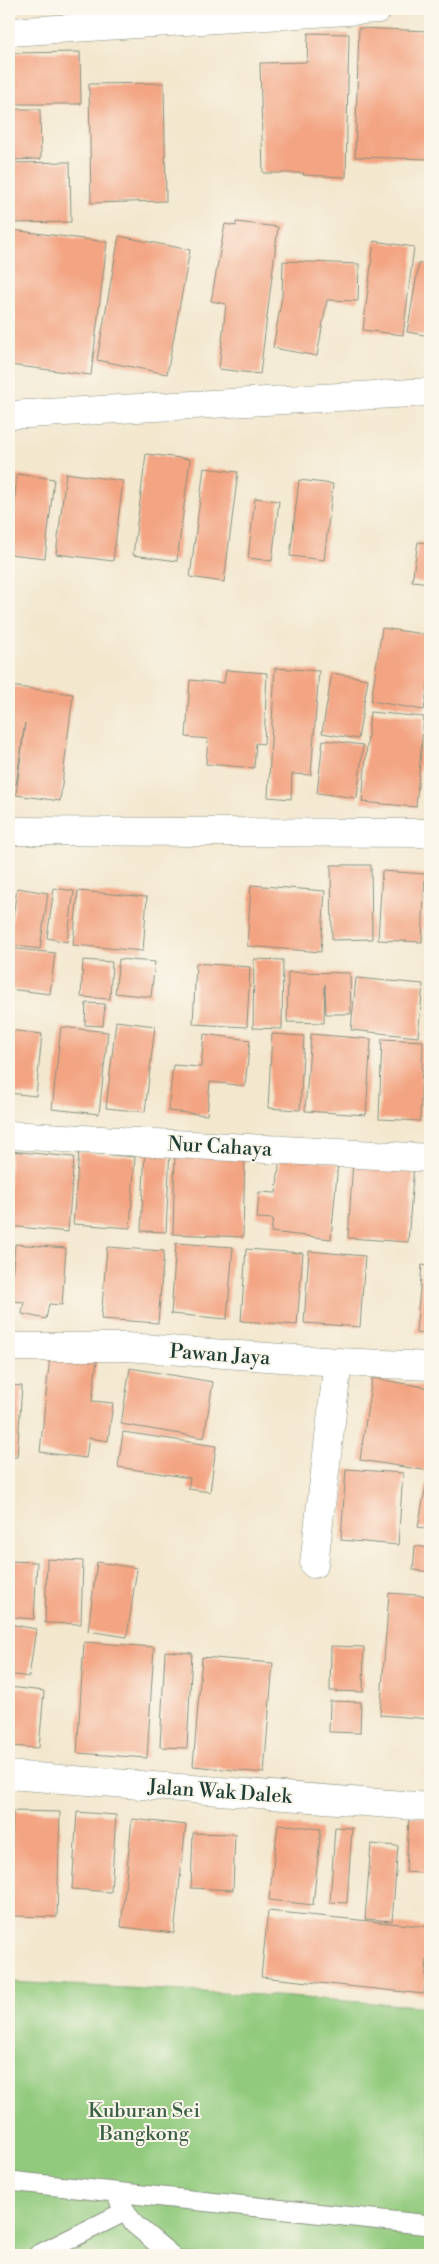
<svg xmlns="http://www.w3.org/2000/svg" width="439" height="2264" font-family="'Libre Bodoni',serif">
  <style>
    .green { fill: #91ca7d; stroke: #588458 }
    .building { fill: #f3a482 }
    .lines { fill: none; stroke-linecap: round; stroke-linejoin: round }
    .lane-casing { stroke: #899281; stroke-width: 21 }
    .street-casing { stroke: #899281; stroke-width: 29 }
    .lane { stroke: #fff; stroke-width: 19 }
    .street { stroke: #fff; stroke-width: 28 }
    .labels { text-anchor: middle; stroke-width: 4; stroke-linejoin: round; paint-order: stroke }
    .street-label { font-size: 20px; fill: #1f3d34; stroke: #fbf7ec }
    .park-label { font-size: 20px; fill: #3c6046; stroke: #fbf7ec }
  </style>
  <rect width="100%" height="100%" fill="#fbf7ec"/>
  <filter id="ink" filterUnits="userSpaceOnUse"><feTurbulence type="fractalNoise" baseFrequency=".02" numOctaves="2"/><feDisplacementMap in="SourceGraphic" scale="10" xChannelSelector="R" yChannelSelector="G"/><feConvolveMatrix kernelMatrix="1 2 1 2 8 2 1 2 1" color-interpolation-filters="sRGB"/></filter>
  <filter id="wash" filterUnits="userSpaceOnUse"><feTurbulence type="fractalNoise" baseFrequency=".0096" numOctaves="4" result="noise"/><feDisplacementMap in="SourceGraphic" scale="20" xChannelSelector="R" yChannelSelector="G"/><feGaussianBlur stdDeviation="1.12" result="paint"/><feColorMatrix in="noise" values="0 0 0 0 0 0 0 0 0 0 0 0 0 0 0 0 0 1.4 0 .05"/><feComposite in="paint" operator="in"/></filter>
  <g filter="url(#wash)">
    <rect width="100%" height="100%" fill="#f3e7ce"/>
    <path class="green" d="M9,1982L260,1995L417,2006L430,2011V2255H9Z"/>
    <g id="blocks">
      <path class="building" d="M9,9H13V20H9Z
        M359,28L430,31V159L355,157Z
        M308,33L349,34L346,177L303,175L304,173H263L260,63L307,62Z
        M80,52L81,104H9V53Z
        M164,83L166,201L91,203L89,84Z
        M9,109H40L41,159L9,160Z
        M70,162L71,222L9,223V163Z
        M236,222L278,227L260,374L219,369L226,304L211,301L225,224L236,226Z
        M12,230L107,242L91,375L9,365V258Z
        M119,236L190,250L167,374L97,360Z
        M374,241L414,247L403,335L363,330Z
        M283,261L359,264L358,301L327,300L317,356L273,348L282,296Z
        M419,263L430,265V336L407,332Z
        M146,454L190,459L177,561L133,555Z
        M204,468L238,472L224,582L190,577Z
        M66,473L123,481L113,561L56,554Z
        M17,474L54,479L45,558L9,554Z
        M299,480L333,484L324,560L290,556Z
        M255,498L279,501L272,561L248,558Z
        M418,542L430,543V583L412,581Z
        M382,628L430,635V671L424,710L371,701Z
        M275,668L319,671L311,775L292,774L291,799L268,797Z
        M226,670L267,673L264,744L256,743L254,768L206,764L208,739L186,737L190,680L224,683Z
        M332,673L368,679L358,739L322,733Z
        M9,686L73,694L60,801L16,795L25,723L16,784L9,783Z
        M370,712L424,717L416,807L362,802Z
        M323,740L363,745L357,798L317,793Z
        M331,865H371L372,939L332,940Z
        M9,869L12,870L10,894H9Z
        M382,871L425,874L422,942L378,940Z
        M251,885L325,891L321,952L247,946Z
        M17,888L48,893L40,949L9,945Z
        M54,888L74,891L67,942L47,938Z
        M78,891L147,897L143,951L73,945Z
        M9,948L55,953L50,994L9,989Z
        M119,959L155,962L151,997L115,993Z
        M254,959L283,960L282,1029L253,1028Z
        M83,960L112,962L110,999L81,997Z
        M196,963L250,967L247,1027L193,1024Z
        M288,972L350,973L351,1014H326L325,984L324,1023L287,1022Z
        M356,978L423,984L418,1037L351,1030Z
        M86,1003L105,1004L103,1026L85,1025Z
        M116,1021L155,1026L145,1112L106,1108Z
        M61,1027L108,1032L99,1114L52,1109Z
        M9,1030L42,1034L36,1096L9,1093Z
        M204,1034L250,1040L245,1086L210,1082L207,1115L168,1111L173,1065L201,1067Z
        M272,1034L304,1036L300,1110L268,1108Z
        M311,1034L371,1039L366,1115L305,1111Z
        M382,1039L423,1041L420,1121L379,1119Z
        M145,1148L170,1149L166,1232L141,1231Z
        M10,1151L74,1157L68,1232L9,1226Z
        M175,1151L245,1153L243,1237L173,1234Z
        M79,1152L135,1157L130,1228L73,1224Z
        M280,1157L338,1163L331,1239L271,1232L273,1219L257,1218L259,1192L276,1193Z
        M353,1160L414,1164L408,1242L348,1238Z
        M427,1206H430V1234H425Z
        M176,1243L233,1247L227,1319L171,1314Z
        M15,1244L66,1248L62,1305L49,1304L46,1319L22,1314L24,1302L10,1301Z
        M107,1247L164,1251L158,1323L101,1319Z
        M246,1249L303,1253L297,1325L241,1321Z
        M309,1251L365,1256L360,1327L304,1323Z
        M422,1265L430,1266V1334L416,1333Z
        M50,1356L97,1361L92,1401L113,1403L108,1441L89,1438L86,1458L40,1452Z
        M130,1368L213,1382L204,1438L121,1424Z
        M372,1378L430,1388V1471L360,1460Z
        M9,1385L22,1386L17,1457H9Z
        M123,1432L216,1446L210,1492L188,1489L190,1478L118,1467Z
        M346,1469L403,1473L398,1545L341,1540Z
        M427,1480L430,1481V1529L418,1527Z
        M415,1546L430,1548V1572L413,1570Z
        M47,1559L83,1561L81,1624L45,1623Z
        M9,1561L37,1562L34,1619L9,1617Z
        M97,1562L137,1568L127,1637L88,1631Z
        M389,1593L430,1596V1719L380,1715Z
        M9,1624L36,1629L29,1677L9,1674Z
        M84,1642L154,1647L147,1758L77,1753Z
        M331,1646L364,1647L363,1692L330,1691Z
        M165,1651L192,1653L187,1748L160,1747Z
        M202,1657L273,1663L264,1773L193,1766Z
        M9,1687L44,1691L39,1748L9,1746Z
        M330,1701L361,1702L360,1733L329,1732Z
        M13,1811L60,1812L57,1917L10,1916Z
        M77,1812L116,1815L111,1892L72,1889Z
        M409,1817L430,1819V1874L406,1872Z
        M132,1819L186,1825L174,1933L121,1927Z
        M278,1824L321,1829L313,1905L269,1900Z
        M335,1827L352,1828L347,1903L330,1902Z
        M193,1833L235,1834L233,1890L191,1888Z
        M371,1844L398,1846L392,1921L365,1919Z
        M268,1911L430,1927L424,1994L261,1977Z"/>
    </g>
  </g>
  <g filter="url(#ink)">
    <use href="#blocks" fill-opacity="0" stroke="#899281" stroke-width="1"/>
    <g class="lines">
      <defs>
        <path id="lane" d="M9,2181L430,2225
          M119,2201L134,2224L171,2255
          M38,2255L124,2212"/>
        <path id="street" d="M9,32L378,9
          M9,415L430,392
          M9,831L430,833
          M9,1135L430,1158
          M9,1347H126L338,1362L430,1366
          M314,1564L338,1362
          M9,1775L430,1807"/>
      </defs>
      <use href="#lane" class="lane-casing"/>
      <use href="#street" class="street-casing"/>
      <use href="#lane" class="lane"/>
      <use href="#street" class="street"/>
    </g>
  </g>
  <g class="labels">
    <g class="street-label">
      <text transform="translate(220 1146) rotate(3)" y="7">Nur Cahaya</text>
      <text transform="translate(220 1354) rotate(4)" y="7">Pawan Jaya</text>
      <text transform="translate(220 1791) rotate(4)" y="7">Jalan Wak Dalek</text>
    </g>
    <g class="park-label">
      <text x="144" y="2117">Kuburan Sei<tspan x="144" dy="23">Bangkong</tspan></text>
    </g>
  </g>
  <rect width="439" height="2264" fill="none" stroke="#fbf7ec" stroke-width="30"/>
</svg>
